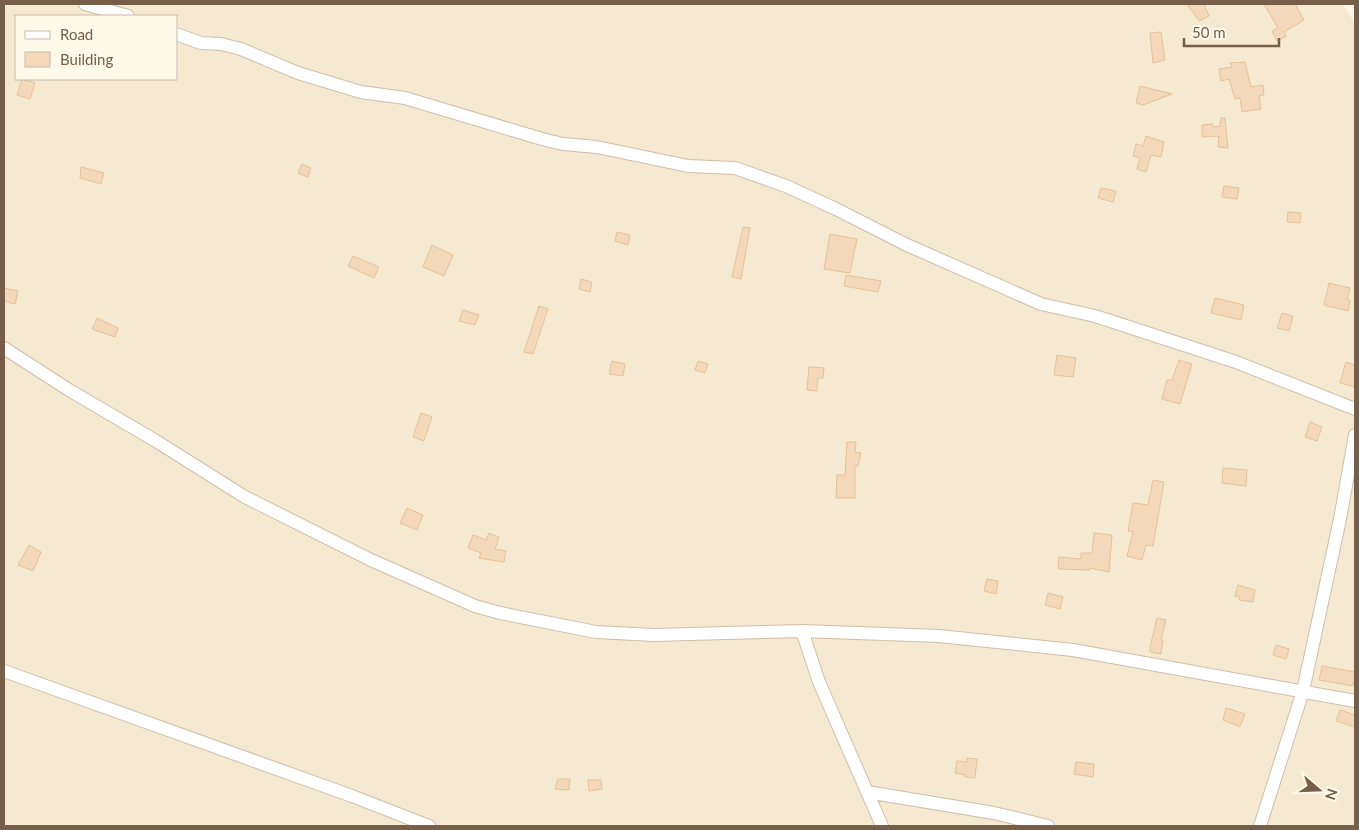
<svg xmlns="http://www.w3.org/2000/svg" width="1359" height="830" font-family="Lato,sans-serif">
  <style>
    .residential { fill: #f5e9d1; fill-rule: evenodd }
    .building { fill: #f4d8ba; stroke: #e7c199 }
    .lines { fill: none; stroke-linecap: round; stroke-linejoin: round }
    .street-casing { stroke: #cfbfa9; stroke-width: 14 }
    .street { stroke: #fff; stroke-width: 12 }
  </style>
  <rect width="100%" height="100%" fill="#fdf6e3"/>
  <path class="residential" d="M4,4H1343L1355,24V826H4ZM16,16H176V79H16Z"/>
  <path class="building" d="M1187,4H1204L1209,16L1199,21Z
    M1264,4H1295L1304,20L1284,32L1286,36L1277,41L1272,31L1278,28Z
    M1161,32L1165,60L1153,63L1150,33Z
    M1245,62L1251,87L1263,85L1264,95L1259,96L1261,109L1242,112L1240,98L1235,99L1229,79L1221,81L1219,69L1232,67L1230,63Z
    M22,79L35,83L30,99L17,95Z
    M1140,86L1172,94L1143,105L1136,103Z
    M1221,118H1225L1228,148L1218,147L1219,136L1202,137V125L1213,124V127L1220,126Z
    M1146,136L1164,142L1161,157L1151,155L1146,172L1137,169L1140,158L1133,156L1136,144L1143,146Z
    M302,164L311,168L308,177L298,173Z
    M81,167L104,173L101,184L80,178Z
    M1224,186L1239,188L1237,199L1222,197Z
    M1101,188L1116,191L1113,202L1098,198Z
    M1288,212L1301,213L1300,223L1287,222Z
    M743,227L750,228L741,279L732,277Z
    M617,232L630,235L628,245L615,241Z
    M830,234L857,239L850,273L824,269Z
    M432,245L453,255L444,276L423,267Z
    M353,256L379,267L374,278L348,266Z
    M846,275L881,281L878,292L844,286Z
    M581,279L592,282L590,292L579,289Z
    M1329,283L1350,288L1347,300H1350L1348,311L1324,305Z
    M4,288L18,291L15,304L4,301Z
    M1215,298L1244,305L1241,320L1211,313Z
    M539,306L548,309L533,354L524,352Z
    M463,310L479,315L475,325L459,321Z
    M1282,313L1293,316L1289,331L1277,328Z
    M97,318L118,328L115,337L92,329Z
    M1057,355L1076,358L1073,377L1054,375Z
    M1179,360L1192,364L1180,404L1162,399L1167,380H1172Z
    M612,361L625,364L623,376L609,374Z
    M698,361L708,364L705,373L695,370Z
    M1346,362L1355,365V387L1340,383Z
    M809,367L824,368L823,378H818L817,391L807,390Z
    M421,413L432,417L424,441L413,437Z
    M1310,422L1322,427L1317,441L1305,437Z
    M847,442H856L855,452L861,453L858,466H855V498H836L837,475H845Z
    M1223,468L1247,470L1246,486L1222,483Z
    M1153,480L1164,482L1153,546L1146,545L1142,560L1127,556L1133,532L1128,531L1133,503L1148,505Z
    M407,508L423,515L417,530L400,523Z
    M489,533L499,537L495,549L506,551L504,562L479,558L481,553L468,548L473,535L486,540Z
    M1094,533L1112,535L1109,572L1090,568V570L1058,569L1059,557L1081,559V553H1092Z
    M29,545L41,552L33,571L18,565Z
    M987,579L998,581L996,594L984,591Z
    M1238,585L1255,590L1253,602L1239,600L1240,597L1235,596Z
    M1048,593L1063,597L1060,609L1045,605Z
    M1157,618L1166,620L1161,640H1163L1161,654L1150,652V647Z
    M1276,645L1289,649L1286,659L1273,655Z
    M1322,666L1355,672L1353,686L1319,680Z
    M1226,708L1245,714L1240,727L1223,720Z
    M1340,710L1355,715V727L1336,721Z
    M967,758L977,759L975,778L965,777V775L955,773L957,761L967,762Z
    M1076,762L1094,764L1093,777L1074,774Z
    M558,779H570L569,790L555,789Z
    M588,780H601L602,789L589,791Z"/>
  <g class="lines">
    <defs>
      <path id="street" d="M85,4L128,16
        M176,34L201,43L221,44L241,49L298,73L361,92L405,98L542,139L563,144L597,147L688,166L735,168L786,186L836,209L907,245L1041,304L1095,316L1184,345L1236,362L1355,409
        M4,348L69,390L156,441L245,497L371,560L475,606L500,613L596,632L654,635L802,631L939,636L1073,650L1355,701
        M802,631L819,682L882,826
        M4,671L352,796L429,826
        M867,792L994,813L1048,826
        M1260,826L1303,691L1340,519L1355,435"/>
    </defs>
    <use href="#street" class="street-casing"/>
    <use href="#street" class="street"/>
  </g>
  <rect width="1359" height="830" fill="none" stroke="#775e48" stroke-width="10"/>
  <rect x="15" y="15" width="162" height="65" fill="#fff9ea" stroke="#c9bba9"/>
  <rect x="25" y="31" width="25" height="8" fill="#ffffff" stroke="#c9bba9"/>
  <text x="60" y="40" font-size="15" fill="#775e48">Road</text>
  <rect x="25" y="52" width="25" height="15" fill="#f4d8ba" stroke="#c9bba9"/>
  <text x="60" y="65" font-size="15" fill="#775e48">Building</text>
  <g transform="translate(1319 790) rotate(109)" stroke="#fff9ea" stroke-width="4" paint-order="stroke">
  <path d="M0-4L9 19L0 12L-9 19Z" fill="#775e48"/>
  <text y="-8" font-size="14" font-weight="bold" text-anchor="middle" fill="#775e48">N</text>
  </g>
  <path d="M1184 38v8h95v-8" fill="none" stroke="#775e48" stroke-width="2.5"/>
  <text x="1192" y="38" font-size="15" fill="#775e48" stroke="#fff9ea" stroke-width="4" paint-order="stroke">50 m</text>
</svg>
